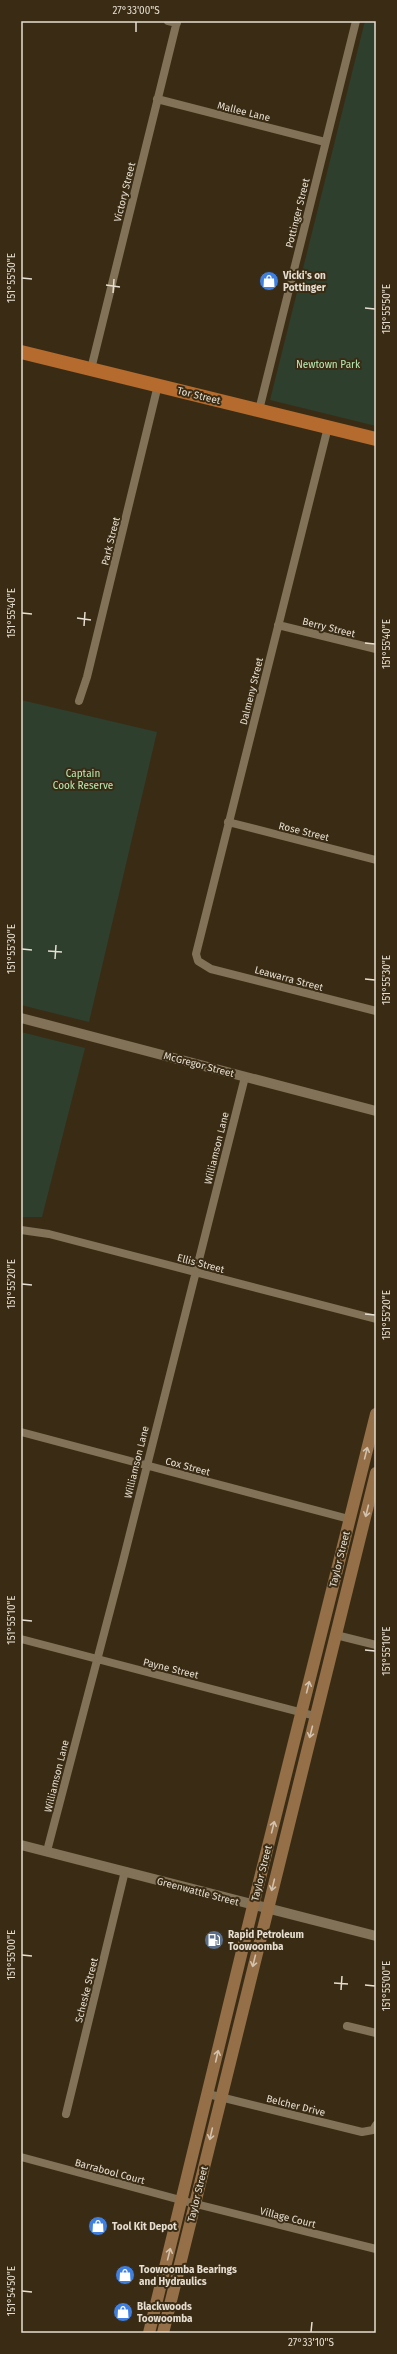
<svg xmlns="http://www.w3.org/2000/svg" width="397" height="2354" font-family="'Fira Sans',sans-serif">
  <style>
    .green { fill: #2e3f2d }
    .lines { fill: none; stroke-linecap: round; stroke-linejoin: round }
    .minor { stroke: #817258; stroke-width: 8 }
    .tertiary { stroke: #817258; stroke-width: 10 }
    .secondary { stroke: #946f48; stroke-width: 12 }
    .trunk { stroke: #b46b2d; stroke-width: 14 }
    .oneway { stroke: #d2c2ae }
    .ticks { fill: none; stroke: #e6ded0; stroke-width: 1.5 }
    .labels { text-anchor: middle; stroke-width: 4; stroke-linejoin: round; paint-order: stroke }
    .street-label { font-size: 10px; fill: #e6ded0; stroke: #3a2c14 }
    .poi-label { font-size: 10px; font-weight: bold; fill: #e6ded0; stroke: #3a2c14; text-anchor: start }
    .park-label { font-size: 10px; fill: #b9eab6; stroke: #3a2c14 }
    .neatline { fill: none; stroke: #e6ded0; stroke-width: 1.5 }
    .ticks-label { font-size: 10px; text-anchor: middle; fill: #e6ded0 }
  </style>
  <rect width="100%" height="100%" fill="#3a2c14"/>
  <path class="green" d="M365,21H376V426L270,400Z
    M21,700L157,732L89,1022L21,1005Z
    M21,1032L85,1048L42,1217H21Z"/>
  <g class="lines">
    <path class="minor" d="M168,21L177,23
      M157,99L325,142
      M91,369L177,21
      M259,410L356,21
      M328,427L196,954L198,961L211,969L376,1011
      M278,625L376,649
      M79,701L87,677L158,385
      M228,822L376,860
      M21,1230L49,1234L376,1319
      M21,1432L349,1519
      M336,1635L376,1645
      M21,1639L315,1716
      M47,1851L122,1565L245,1077
      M347,2026L376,2033
      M208,2094L362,2132L373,2130L376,2125
      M66,2114L125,1871
      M21,2157L188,2202L376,2249"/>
    <path class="tertiary" d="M21,1018L376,1111
      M21,1845L376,1936"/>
    <path class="secondary" d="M149,2333L253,1906L376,1414
      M163,2333L376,1473"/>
    <path class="trunk" d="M21,352L376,439"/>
  </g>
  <defs><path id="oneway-shaft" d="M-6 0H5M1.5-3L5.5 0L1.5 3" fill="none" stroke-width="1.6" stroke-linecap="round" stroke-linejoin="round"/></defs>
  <g class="oneway">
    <use href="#oneway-shaft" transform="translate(366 1453) rotate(-76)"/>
    <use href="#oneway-shaft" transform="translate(367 1511) rotate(104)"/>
    <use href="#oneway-shaft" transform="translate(308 1687) rotate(-76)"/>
    <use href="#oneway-shaft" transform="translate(311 1732) rotate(104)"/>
    <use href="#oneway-shaft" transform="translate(273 1827) rotate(-76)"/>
    <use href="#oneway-shaft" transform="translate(273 1885) rotate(104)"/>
    <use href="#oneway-shaft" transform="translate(254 1961) rotate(104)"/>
    <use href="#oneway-shaft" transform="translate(217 2056) rotate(-77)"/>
    <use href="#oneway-shaft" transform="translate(211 2134) rotate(103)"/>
    <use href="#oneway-shaft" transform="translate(169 2254) rotate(-76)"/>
  </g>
  <path class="ticks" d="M136,32V22M22,278L32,279M106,285L120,287M113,293L114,279M365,308L375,309M22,613L32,614M77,618L91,620M84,626L85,612M365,643L375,644M22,949L32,950M48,951L62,952M55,959L56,945M365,979L375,980M22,1284L32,1285M365,1314L375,1315M22,1620L32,1621M365,1650L375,1651M22,1955L32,1956M334,1983L348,1984M365,1985L375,1986M341,1990L342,1976M22,2291L32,2292M311,2332L312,2322"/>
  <defs>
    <symbol id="shop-disc" viewBox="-11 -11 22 22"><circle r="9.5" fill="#3f7fe0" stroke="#3a2c14"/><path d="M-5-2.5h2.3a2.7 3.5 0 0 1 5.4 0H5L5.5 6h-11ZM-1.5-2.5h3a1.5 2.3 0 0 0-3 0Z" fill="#fff"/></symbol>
    <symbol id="fuel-disc" viewBox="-11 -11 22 22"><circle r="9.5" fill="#5c6f8a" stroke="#3a2c14"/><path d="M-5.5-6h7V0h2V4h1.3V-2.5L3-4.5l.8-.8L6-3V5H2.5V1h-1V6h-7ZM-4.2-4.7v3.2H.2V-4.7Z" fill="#fff"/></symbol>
  </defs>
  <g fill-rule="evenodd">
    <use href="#shop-disc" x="258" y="270" width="22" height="22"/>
    <use href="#fuel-disc" x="203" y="1929" width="22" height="22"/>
    <use href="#shop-disc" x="87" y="2215" width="22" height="22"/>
    <use href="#shop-disc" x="114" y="2264" width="22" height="22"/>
    <use href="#shop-disc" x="112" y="2301" width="22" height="22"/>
  </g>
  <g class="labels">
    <g class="street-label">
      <text transform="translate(244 111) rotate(14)" y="4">Mallee Lane</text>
      <text transform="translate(124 192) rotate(-76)" y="4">Victory Street</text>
      <text transform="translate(297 213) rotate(-76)" y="4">Pottinger Street</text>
      <text transform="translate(199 395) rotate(14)" y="4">Tor Street</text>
      <text transform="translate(110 541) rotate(-76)" y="4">Park Street</text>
      <text transform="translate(329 627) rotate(14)" y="4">Berry Street</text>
      <text transform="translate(251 691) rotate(-76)" y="4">Dalmeny Street</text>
      <text transform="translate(304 831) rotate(14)" y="4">Rose Street</text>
      <text transform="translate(289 978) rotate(15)" y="4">Leawarra Street</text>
      <text transform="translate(199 1064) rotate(15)" y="4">McGregor Street</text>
      <text transform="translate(216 1148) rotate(-76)" y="4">Williamson Lane</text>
      <text transform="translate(201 1263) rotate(15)" y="4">Ellis Street</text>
      <text transform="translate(136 1462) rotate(-76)" y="4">Williamson Lane</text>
      <text transform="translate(188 1466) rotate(15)" y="4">Cox Street</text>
      <text transform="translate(339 1559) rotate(-76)" y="4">Taylor Street</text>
      <text transform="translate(171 1668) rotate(14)" y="4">Payne Street</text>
      <text transform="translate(56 1776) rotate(-76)" y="4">Williamson Lane</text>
      <text transform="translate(261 1873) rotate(-76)" y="4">Taylor Street</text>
      <text transform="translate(198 1891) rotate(15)" y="4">Greenwattle Street</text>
      <text transform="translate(86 1990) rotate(-76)" y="4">Scheske Street</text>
      <text transform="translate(296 2105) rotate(14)" y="4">Belcher Drive</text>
      <text transform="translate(110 2171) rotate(15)" y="4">Barrabool Court</text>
      <text transform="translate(197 2194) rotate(-76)" y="4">Taylor Street</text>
      <text transform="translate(288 2217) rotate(14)" y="4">Village Court</text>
    </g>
    <g class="poi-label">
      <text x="283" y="279">Vicki's on<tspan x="283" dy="12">Pottinger</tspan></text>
      <text x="228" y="1938">Rapid Petroleum<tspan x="228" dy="12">Toowoomba</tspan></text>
      <text x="112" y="2230">Tool Kit Depot</text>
      <text x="139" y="2273">Toowoomba Bearings<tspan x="139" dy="12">and Hydraulics</tspan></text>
      <text x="137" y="2310">Blackwoods<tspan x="137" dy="12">Toowoomba</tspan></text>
    </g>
    <g class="park-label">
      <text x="328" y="368">Newtown Park</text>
      <text x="83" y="777">Captain<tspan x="83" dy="12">Cook Reserve</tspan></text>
    </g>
  </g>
  <rect width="397" height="2354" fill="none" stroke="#3a2c14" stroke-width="44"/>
  <rect x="22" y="22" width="353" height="2310" class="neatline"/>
  <g class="ticks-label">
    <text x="136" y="14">27°33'00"S</text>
    <text transform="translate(11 278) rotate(-90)" y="4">151°55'50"E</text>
    <text transform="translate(386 309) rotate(-90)" y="4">151°55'50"E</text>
    <text transform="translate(11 613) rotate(-90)" y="4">151°55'40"E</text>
    <text transform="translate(386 644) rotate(-90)" y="4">151°55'40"E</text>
    <text transform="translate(11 949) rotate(-90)" y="4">151°55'30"E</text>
    <text transform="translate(386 980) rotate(-90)" y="4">151°55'30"E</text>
    <text transform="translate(11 1284) rotate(-90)" y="4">151°55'20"E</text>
    <text transform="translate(386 1315) rotate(-90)" y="4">151°55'20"E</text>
    <text transform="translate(11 1620) rotate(-90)" y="4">151°55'10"E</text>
    <text transform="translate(386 1651) rotate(-90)" y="4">151°55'10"E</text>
    <text transform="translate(11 1955) rotate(-90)" y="4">151°55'00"E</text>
    <text transform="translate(386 1986) rotate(-90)" y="4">151°55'00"E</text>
    <text transform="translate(11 2291) rotate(-90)" y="4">151°54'50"E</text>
    <text x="311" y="2346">27°33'10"S</text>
  </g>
</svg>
